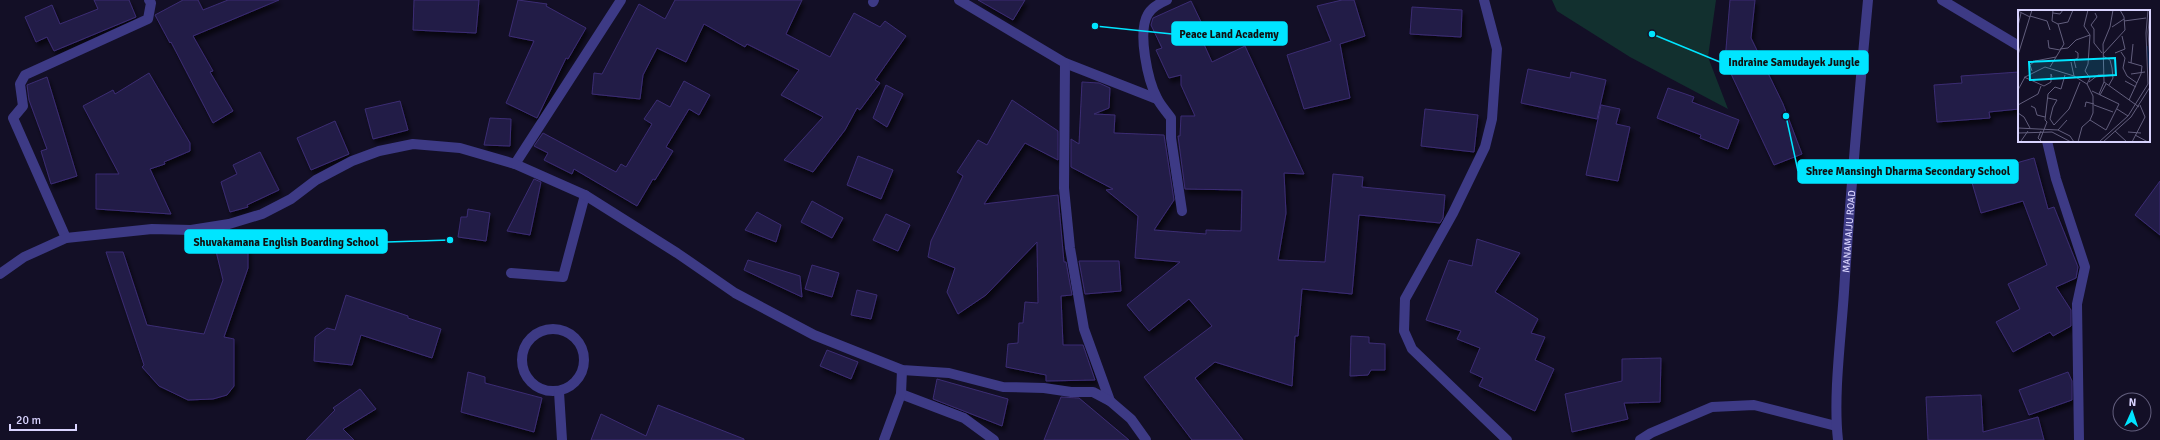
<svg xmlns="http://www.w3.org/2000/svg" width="2160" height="440" font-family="Signika,sans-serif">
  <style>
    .green { fill: #12302f }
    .building { fill: #241b47; stroke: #3b2d73; filter: url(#shadow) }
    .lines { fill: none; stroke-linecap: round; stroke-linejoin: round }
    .minor { stroke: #3d3a85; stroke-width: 10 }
    .labels { text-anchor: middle; stroke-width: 3; stroke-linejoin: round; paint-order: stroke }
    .street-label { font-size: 10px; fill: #d9d4ff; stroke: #130f26 }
    .inset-river { fill: none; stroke: #0c2248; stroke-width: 2 }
    .inset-road { fill: none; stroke: #625e7d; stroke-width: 1 }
    .view { fill: #00e5ff; fill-opacity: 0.15; stroke: #00e5ff; stroke-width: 2 }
    .inset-edge { fill: none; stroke: #d9d4ff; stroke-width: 2 }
    .leader { fill: none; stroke: #00e5ff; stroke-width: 1.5 }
    .callout-dot { fill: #00e5ff; stroke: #130f26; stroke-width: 1.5 }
    .callout { fill: #00e5ff; stroke: #00e5ff; stroke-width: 1.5 }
    .callout-label { font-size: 11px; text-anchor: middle; font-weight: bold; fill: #111 }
  </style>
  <defs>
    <filter id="shadow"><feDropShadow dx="2.5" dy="4.5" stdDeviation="2" flood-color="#0009"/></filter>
  </defs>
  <rect width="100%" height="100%" fill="#130f26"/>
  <path class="green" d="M1552,0H1716L1708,57L1728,109L1630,57L1557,11Z"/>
  <path class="building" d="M94,0H129L136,17L54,51L47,37L36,42L25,17L52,5L60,24L98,9Z
    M183,0H198L203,10L228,0H279L193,36L213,71L210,72L233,111L213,123L171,42L170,43L155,15Z
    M414,0H479L476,33L413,30Z
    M518,0L547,4L546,6L586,28L568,59L566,58L537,118L506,103L534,41L509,36Z
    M675,0H802L786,34L830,57L854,13L880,27L885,21L906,36L875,80L880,83L860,110L857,108L845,130L813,172L784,160L823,117L781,95L799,70L747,44L745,47L704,24L686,62L657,48L643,75L640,99L592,94L594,73L602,74L639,4L665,19Z
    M978,0H1025L1013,20Z
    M1342,0H1354L1365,36L1340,44L1350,98L1304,109L1287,55L1331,41L1317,6Z
    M1730,0H1755L1751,38L1783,104L1802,154L1774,165L1725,61Z
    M1191,1L1204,28L1198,31L1212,62L1245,46L1304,174L1284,173L1286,213L1278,260L1325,262L1333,174L1363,177L1362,187L1445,195L1443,218L1440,223L1359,215L1352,294L1302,289L1298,336H1295L1292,386L1215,362L1195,378L1243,440H1192L1144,377L1212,326L1189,299L1149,331L1127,305L1180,262L1135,258L1138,216L1106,190L1113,189L1071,167V139L1079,144L1082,82L1099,83L1110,88L1109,108L1094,114L1115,115L1114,133L1164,135L1174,200L1154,230L1206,234V230L1241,231L1242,190L1185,189L1178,136H1180L1181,116H1195L1181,85V75L1169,78L1156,50L1162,48L1151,25L1153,18Z
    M1412,7L1462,10L1461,37L1410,34Z
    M1528,69L1570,78L1571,72L1606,80L1597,119L1521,103Z
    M2019,72V109L1989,112L1990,118L1937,122L1934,85L1962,83L1961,76Z
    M149,73L190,143V151L164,162L165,164L150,169L171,214L96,209V174H119L83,106L113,90L115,94Z
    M47,77L77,176L51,184L41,151L47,149L29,100L27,85Z
    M684,81L710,95L699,115L689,109L666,147L673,151L655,180L653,179L637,206L574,169L572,174L544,160L548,153L534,146L543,133L616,172L621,164L626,167L652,124L644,119L657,100L670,107Z
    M886,85L903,94L887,127L873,118Z
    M1668,88L1694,97L1692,102L1739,120L1728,149L1700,138L1701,135L1657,118Z
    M1012,100L1058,131V160L1025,143L984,204L1058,195L1064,262H1066L1072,295L1061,296L1063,345H1083L1095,380L1046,381V375L1006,367L1008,344L1018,343L1019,323H1023L1025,302L1038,303L1037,242L986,295L958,314L947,292L955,268L928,257L931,241L963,176L957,172L978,140L987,145Z
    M400,101L408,130L373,139L365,109Z
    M1601,105L1620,109L1616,124L1630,127L1618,181L1586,175Z
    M1425,109L1478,115L1474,152L1421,146Z
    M490,118L511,119L510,146L484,145Z
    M335,121L349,154L311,170L297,138Z
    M260,152L279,190L247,205L248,207L230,212L221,182L237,174L233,165Z
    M858,156L893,170L881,199L847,185Z
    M2034,158L2048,209L2054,207L2078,267L2076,278L2056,287L2071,310V326L2053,336L2050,332L2013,352L1996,322L2020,309L2008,284L2047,265L2023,201L1981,213L1970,176Z
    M534,179L541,182L530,235L507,231Z
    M2160,181V235L2135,215Z
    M812,201L843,218L832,238L801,222Z
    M468,209L490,213L486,241L458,237L461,217H467Z
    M757,212L781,225L776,242L745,230Z
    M886,214L910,225L898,251L873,240Z
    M1477,239L1520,253L1495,292L1538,319L1531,333L1545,337L1535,360L1554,369L1535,411L1479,386L1483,378L1470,372L1480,348L1457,339L1461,331L1426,320L1449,260L1472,266Z
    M248,246V268L224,337L234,339V386L227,395L213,399L188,400L159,386L142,367L144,365L106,252H123L147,325L204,334L223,280L215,247Z
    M748,260L800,276L802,297L744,270Z
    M1079,261H1119L1121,291L1085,294Z
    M812,265L839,273L832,297L805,289Z
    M857,290L877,295L871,319L851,315Z
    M346,295L408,316V318L441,329L432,358L361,335L352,365L314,361L315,337L327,328L335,330Z
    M1351,336L1369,337V343L1385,344V370H1371L1368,375L1350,376Z
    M827,350L858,362L851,379L820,366Z
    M1661,358L1660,402L1624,403L1628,419L1572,432L1565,394L1622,381V359Z
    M468,372L485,377V383L542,398L534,432L461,412Z
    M2068,372L2072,381V400L2029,415L2019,390Z
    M937,379L1008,399L1002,426L933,399Z
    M360,389L376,409L343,429L354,440H306L335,410L333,408Z
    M1981,395L1983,432L2038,417L2044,440H1928L1926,397Z
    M1061,397L1079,398L1129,440H1044Z
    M658,405L744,439V440H591L601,414L646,436Z"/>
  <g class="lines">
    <g class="minor">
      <path d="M959,0L1065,63L1157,99"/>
      <path d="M1167,0C1160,3 1152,7 1148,14C1137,32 1148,81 1157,98C1160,105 1167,112 1171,118V138L1182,211"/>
      <path d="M1484,0L1497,49L1492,119L1485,147L1453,213L1405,299L1404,331L1412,349L1507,440"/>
      <path d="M1942,0L2019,46"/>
      <path d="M873,2L874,0"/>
      <path d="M1065,63L1064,188L1070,248L1084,329L1110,401"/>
      <path d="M2047,141L2056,179L2085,267L2077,304L2079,440"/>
      <path d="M515,164L621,0"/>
      <path d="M66,238L13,118L23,106L20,84L25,75L148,19L151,3L149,0"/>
      <path d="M511,273L563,277L585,195"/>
      <path d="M0,274L24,257L66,238L152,229L191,230L229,224L262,214L291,199L316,180L352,161L379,151L413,144L460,148L515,164L585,195L677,253L735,293L814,335L902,370L949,373L1003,387L1044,388L1071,392H1093L1110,401L1131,419L1146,440"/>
      <circle cx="553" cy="360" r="31"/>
      <path d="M559,392L562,440"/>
      <path d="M901,394L964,418L994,440"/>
      <path d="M884,440L901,394L902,370"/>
      <path d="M1640,440L1651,433L1712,407L1754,405L1836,426"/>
      <path id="s1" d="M1838,440C1833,396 1841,338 1844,292C1850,195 1859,97 1868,0"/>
    </g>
  </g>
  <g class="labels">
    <g class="street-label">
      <text dy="4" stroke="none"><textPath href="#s1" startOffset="209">MANAMAIJU ROAD</textPath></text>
    </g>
  </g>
  <g transform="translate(2018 10)">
    <rect width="132" height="132" fill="#130f26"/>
    <path class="inset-river" d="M129,36L132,61"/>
    <path class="inset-road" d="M35,0L34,11L40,14M95,0L92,17L85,34L86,72L121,97M0,1L12,7M35,3L42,4L45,0M77,3L79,7L73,15L76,19V33L84,43M132,3L130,22L132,50M12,6L29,11L32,20M106,11L128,8M0,16L3,3M94,17L106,9M30,30L31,38L42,40M42,39L50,38L58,30L72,25M57,41L60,43V48L56,50L58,58M103,42L107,48L105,58L109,66L119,73M97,43L107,39L104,26M85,44L107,20L106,7L102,0M0,45L14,0M85,46L92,50L94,58L95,68L91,75M53,52L56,66L69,74L75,86V103L72,110L64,117L60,132M110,52L124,56L123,64L111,90M113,53L115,34M32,57L46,34L40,14L50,12L55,0M14,61L12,55L17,51L38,47M113,64L127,62M6,67L26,76L33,72V64L34,67M107,71L118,77M71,72L80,65H85M69,74L72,68L67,61L70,54L72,25L66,16L70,0M0,80L7,67L27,57L56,66M74,81L101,94L88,120M81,84L86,72M82,85L88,74M30,88L39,90L35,97L32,109L36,115L51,99L62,72M0,95L20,84L23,76M76,95L95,102M13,96L17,98L19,105L27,107M67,97L68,92L76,94M99,99L110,106M0,103L6,107L12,118M72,110L88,120M0,118L40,120L52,126L56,132M40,120L49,110M23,121L20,128L24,132M97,121L109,132M110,122L123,123M0,123L34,122L53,132M117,125L130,132M22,130L29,112L27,110L30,84L37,77L43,79L47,65M3,131L10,121M81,132L110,106L130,74L128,23L130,0M85,132L113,107L132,77M114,132L127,107L122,95"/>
    <path class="view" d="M97,48L98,65L12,70L11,52Z"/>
    <rect width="132" height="132" class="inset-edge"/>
  </g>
  <path class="leader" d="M1095 26L1172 34M1652 34L1720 62M1786 116L1798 171M450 240L387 242"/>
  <g class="callout-dot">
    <circle cx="1095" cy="26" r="4"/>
    <circle cx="1652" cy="34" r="4"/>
    <circle cx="1786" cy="116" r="4"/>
    <circle cx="450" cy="240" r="4"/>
  </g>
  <g class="callout">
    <rect x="1172" y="22" width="115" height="23" rx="4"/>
    <rect x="1720" y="51" width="148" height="23" rx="4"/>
    <rect x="1798" y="160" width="220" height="23" rx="4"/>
    <rect x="185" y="230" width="202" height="23" rx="4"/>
  </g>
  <g class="callout-label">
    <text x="1229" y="38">Peace Land Academy</text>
    <text x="1794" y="66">Indraine Samudayek Jungle</text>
    <text x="1908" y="175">Shree Mansingh Dharma Secondary School</text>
    <text x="286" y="246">Shuvakamana English Boarding School</text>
  </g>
  <g transform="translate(2132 412) rotate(3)"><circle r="19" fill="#130f26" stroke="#625e7d"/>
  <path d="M0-3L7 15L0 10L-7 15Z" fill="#00e5ff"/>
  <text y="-6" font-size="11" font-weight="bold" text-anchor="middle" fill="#d9d4ff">N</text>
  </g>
  <path d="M10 424v6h66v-6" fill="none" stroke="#d9d4ff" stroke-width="2"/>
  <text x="16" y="424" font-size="12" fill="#d9d4ff" stroke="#130f26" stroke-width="3" paint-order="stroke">20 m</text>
</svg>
